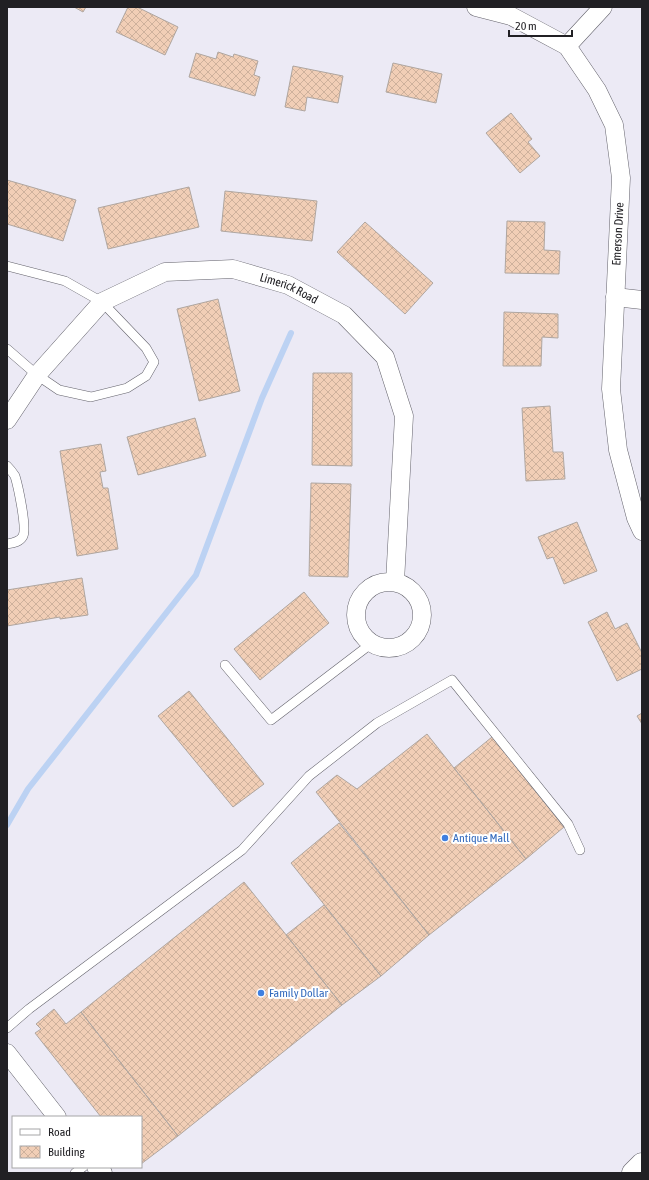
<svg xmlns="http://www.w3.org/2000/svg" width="649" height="1180" font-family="'Asap Condensed',sans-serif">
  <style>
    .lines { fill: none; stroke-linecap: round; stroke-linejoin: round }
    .stream { stroke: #bcd2f3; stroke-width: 6 }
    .building { fill: url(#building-cross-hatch); stroke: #afa6a0 }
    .lane-casing { stroke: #64636c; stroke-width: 10 }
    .street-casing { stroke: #64636c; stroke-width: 19 }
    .primary-casing { stroke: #64636c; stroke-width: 23 }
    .lane { stroke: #fff; stroke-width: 9 }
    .street { stroke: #fff; stroke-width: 18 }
    .primary { stroke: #fff; stroke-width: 22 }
    .shop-dot { fill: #3f7fe0; stroke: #fff; stroke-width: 1.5 }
    .labels { text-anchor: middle; stroke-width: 4; stroke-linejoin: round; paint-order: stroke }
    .street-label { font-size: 12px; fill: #212024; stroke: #fff }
    .shop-label { font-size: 12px; fill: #366cbe; stroke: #fff; text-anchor: start }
  </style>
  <defs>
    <pattern id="building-cross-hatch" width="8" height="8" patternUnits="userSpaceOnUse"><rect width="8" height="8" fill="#f1ceb6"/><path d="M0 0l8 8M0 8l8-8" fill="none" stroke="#ceb19c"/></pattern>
  </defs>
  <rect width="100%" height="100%" fill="#eceaf5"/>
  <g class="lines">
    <path class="stream" d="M7,825L28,789L196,575L262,398L291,333"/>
  </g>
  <path class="building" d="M74,7H86L83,12Z
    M128,7H137L178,27L165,55L116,32Z
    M218,52L233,57L234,54L258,61L254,75L260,77L255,96L189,77L196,53L216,59Z
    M393,63L442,74L436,103L386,92Z
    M293,66L343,76L338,103L307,97L305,111L285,107Z
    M511,113L532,139L528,142L540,156L520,173L486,133Z
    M7,180L76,200L63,241L7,224Z
    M189,187L199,227L108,249L98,208Z
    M225,191L317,201L312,241L221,231Z
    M507,221L545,222L544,250L560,251L559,274L505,273Z
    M365,222L433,283L405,314L337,252Z
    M218,299L240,391L199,401L177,309Z
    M504,312L558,314V338L542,337L541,366H503Z
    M313,373H352V466L312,465Z
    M550,406L553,452H563L565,479L526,481L522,408Z
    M195,418L206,456L138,475L127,437Z
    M101,444L106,471L100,472L103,488H108L118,549L77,556L60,451Z
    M311,483L351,484L348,577L309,576Z
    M577,522L597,571L564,584L553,557L547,559L538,537Z
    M82,578L88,615L60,619V617L7,626V590Z
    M304,592L329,623L260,680L234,649Z
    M607,612L615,629L627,623L642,653V669L617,681L588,622Z
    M189,691L264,784L233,807L158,716Z
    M642,713V724L637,716Z
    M427,734L526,859L429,935L316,792L337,775L357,789Z
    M492,737L564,827L526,859L454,768Z
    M339,823L429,935L381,976L291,863Z
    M244,882L342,1005L178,1136L81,1012Z
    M324,905L381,976L342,1005L286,935Z
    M54,1009L66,1024L81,1012L178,1136L141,1164V1117H101L35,1033L41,1029L36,1024Z"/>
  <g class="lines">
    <defs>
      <path id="lane" d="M7,266L65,281L102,302L146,348L154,362L146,376L127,388L91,397L59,390L37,375L7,349
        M7,466C10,469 13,473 15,476C18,486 27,527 23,536C20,542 13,543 7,544
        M225,665L271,720L372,643
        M7,1028L29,1009L242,850L309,776L377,723L452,680L568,824L580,850
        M75,1173L83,1167"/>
      <g id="street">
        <path d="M476,7L511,16L567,46L597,90L614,125L621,178L611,389L618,450L636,518L642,531"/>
        <path d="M567,46L603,7"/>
        <path d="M615,297L642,300"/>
        <path id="s1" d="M7,420L37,375L102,302L165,272L233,269L288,285L344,315L385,357L404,416L395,582"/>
        <circle cx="389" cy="615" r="33"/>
        <path d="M7,1053L57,1117"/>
        <path d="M96,1167L103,1173"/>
      </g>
      <path id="primary" d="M633,1173L642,1164"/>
    </defs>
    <use href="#lane" class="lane-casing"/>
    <use href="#street" class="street-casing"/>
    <use href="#primary" class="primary-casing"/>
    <use href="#lane" class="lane"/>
    <use href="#street" class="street"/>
    <use href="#primary" class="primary"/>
  </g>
  <g class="shop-dot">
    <circle cx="445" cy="838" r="4"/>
    <circle cx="261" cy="993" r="4"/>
  </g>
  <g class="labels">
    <g class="street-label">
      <text transform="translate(618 234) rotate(-87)" y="4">Emerson Drive</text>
      <text dy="4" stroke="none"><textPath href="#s1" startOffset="349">Limerick Road</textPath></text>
    </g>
    <g class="shop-label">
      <text x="453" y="842">Antique Mall</text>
      <text x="269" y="997">Family Dollar</text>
    </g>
  </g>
  <rect width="649" height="1180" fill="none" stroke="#212024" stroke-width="16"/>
  <rect x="12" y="1116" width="130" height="52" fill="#ffffff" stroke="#a6a6a7"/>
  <rect x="20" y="1129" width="20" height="6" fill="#ffffff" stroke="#a6a6a7"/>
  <text x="48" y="1136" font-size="12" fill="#212024">Road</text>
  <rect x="20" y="1146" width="20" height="12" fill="url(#building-cross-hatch)" stroke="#a6a6a7"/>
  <text x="48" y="1156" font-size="12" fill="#212024">Building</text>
  <path d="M509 30v6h63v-6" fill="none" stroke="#212024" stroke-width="2"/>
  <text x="515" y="30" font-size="12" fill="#212024" stroke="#ffffff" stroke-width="3" paint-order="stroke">20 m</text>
</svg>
